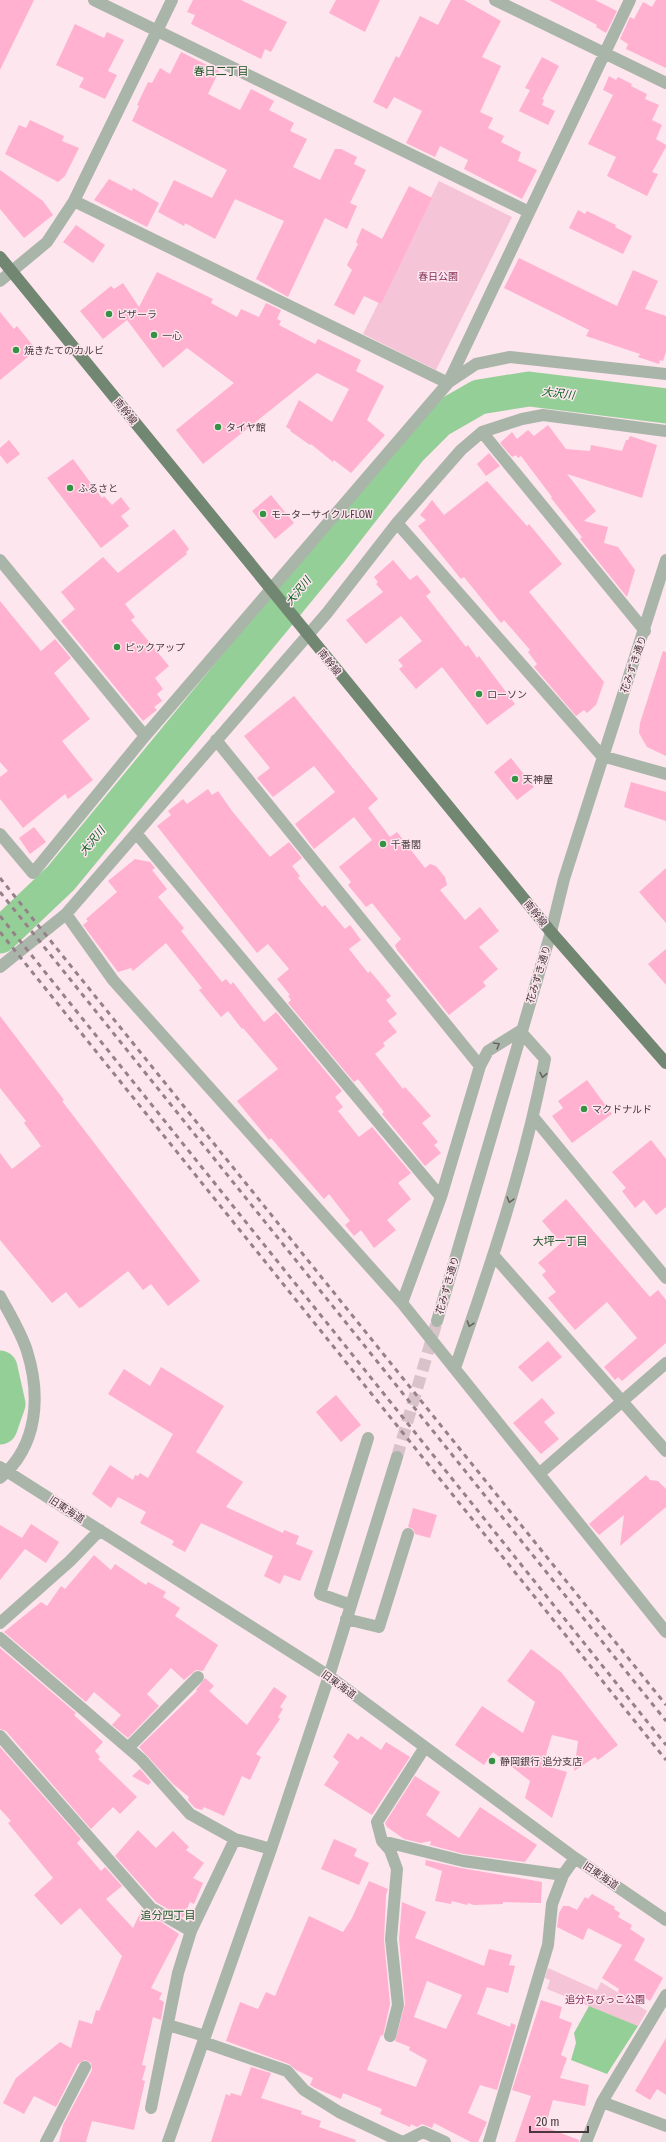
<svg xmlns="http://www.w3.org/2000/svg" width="666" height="2142" font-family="'Fira Sans Condensed','Noto Sans JP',sans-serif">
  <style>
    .green { fill: #f5c4d6 }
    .water { fill: #95cf98 }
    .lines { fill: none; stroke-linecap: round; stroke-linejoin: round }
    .river { stroke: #95cf98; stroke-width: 35 }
    .building { fill: #ffb1cf; fill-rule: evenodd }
    .minor-tunnel { stroke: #d9c3cb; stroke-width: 12; stroke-dasharray: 12 6; stroke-linecap: butt }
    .minor { stroke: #aab5aa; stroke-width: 12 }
    .major { stroke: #718772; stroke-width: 12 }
    .rail { stroke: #958289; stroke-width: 3; stroke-dasharray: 5 5; stroke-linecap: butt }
    .oneway { stroke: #6a6463 }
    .poi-dot { fill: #369243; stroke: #fde6ee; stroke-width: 1.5 }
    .labels { text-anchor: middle; stroke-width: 3; stroke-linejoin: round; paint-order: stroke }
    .park-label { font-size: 10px; fill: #812952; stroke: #fde6ee }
    .poi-label { font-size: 10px; fill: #47383d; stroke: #fde6ee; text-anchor: start }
    .street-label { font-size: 10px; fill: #47383d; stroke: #fde6ee }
    .neighbourhood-label { font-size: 11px; fill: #1a5422; stroke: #fde6ee }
    .water-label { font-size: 11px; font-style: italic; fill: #005c18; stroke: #fde6ee }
  </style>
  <rect width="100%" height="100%" fill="#fde6ee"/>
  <path class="green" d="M439,181L512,217L436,370L363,334Z
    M548,1968L597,1990L601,1982L647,2011L638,2026L547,1989L550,1980L545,1978Z"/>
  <path class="water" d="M589,2006L638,2026L607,2074L571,2060L576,2043L574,2033Z"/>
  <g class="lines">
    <path class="river" d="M0,936L61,878L332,549L409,450L439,420L479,397L529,389L666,406
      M0,1368L8,1404L0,1427"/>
  </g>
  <path class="building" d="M0,0H34L0,70Z
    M193,0H241L287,22L271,52L265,49L261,59L191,24L195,15L187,12Z
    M336,0H380L365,32L329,13Z
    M451,0H464L501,21L482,57L501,66L480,112L493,118L488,128L504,136L501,142L521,152L518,161L537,170L522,199L464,169L468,160L440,146L435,157L406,143L422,111L394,97L387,109L373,102L396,56L399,58L420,16L438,25Z
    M549,0H595L617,11L606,33L596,27L597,25Z
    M656,0H666V68L626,49L628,44L620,39L630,17L634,19L643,2L652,7Z
    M75,24L104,38L107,32L124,40L108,71L117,75L105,99L79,87L84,78L56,65Z
    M181,52L219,71L208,94L240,110L251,89L274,101L269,110L294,123L290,131L307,139L293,167L320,180L335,149H341L357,157L354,164L366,170L350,203L357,206L347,229L325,218L288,297L256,279L284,221L235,199L215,239L185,223L184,226L158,212L174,180L212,198L227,170L132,121L139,106L137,105L148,82L152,83L160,68L170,74Z
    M542,57L559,66L542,99L544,100L542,105L555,111L548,125L519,111L530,90L525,88Z
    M609,76L616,80L618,77L632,84L631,86L647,94L645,99L659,105L652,120L662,125L656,139L666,145V147L652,172L658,174L647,196L607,176L616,157L588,144L613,95L603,90Z
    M30,120L64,136L62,141L79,148L65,176L58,182L5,154L19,125L26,128Z
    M0,170L43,201L53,215L24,238L0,209Z
    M109,179L132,191L133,188L159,203L147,227L94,200Z
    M409,186L432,198L381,304L364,296L354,315L334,305L352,270L347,265L358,244L356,242L362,228L382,239Z
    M578,210L585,214L587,211L616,225L615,227L632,236L623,254L569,228Z
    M76,225L105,245L93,263L63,242Z
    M519,258L617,306L633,270L658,281L645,309L666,316V352L663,361L660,360L659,364L638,357L640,354L586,336L589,330L504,288Z
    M157,272L213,299L211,303L237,317L241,309L259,317L266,303L281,310L277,319L281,321L279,325L315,344L318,339L361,360L356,371L384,386L367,420L385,435L351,473L334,460L333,462L311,444L310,445L290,431L291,430L286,427L299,400L332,422L349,389L317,373L203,464L176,430L234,383L187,348L163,368L127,320L103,339L80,311L111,286L114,289L123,283L139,307Z
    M0,312L14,329L17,326L34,347L32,350L34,352L0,380Z
    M548,425L566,449L590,451L591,445L622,451L626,440H628L630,436L657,445L642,498L567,474L596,511L584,521L608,527L604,543L618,547L635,570L627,597L580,539L582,537L551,498L552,497L521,456L518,458L516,455L512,457L500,443L512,432L517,439L528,430L534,436Z
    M9,440L20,454L7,464L0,455V448Z
    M489,453L500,466L486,476L477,464Z
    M73,459L102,498L104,496L112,505L121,497L130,509L121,516L129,526L101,548L47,478Z
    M487,481L527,526L529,524L562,564L529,592L604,682L596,705L587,713L584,710L576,716L534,667L537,664L528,652L530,650L504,620L501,623L464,577L461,579L418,526L426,520L420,515L432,500L444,515Z
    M271,495L294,523L275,539L252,511Z
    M174,529L189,549L186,552L187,554L125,604L135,617L131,620L169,666L155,678L163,689L157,694L162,701L154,707L157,710L143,721L61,621L75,609L61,592L103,557L118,573Z
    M393,560L410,580L417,575L431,592L426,596L466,647L468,645L477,658L479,656L515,704L487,725L442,667L416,689L399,669L403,666L398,660L422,641L401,616L366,644L346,620L383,592L376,584L378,582L374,577Z
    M0,601L41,651L55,639L71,658L54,673L90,719L62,741L93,780L68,799L65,794L23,828L0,799V777L8,771L0,762Z
    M663,651L666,652V756L647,747L639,733L640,723Z
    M294,696L378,799L368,808L390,837L397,832L425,868L430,864L436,866L445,877L447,885L440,890L465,920L480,907L499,931L479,947L498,969L483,982L486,986L449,1015L397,950L395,945L401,939L372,903L366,907L348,885L351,882L339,867L372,840L354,817L314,849L295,824L335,792L314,766L273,797L257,778L270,768L244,736Z
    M511,758L534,787L517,800L494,772Z
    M631,782L666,792V821L624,807Z
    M208,789L212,795L218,791L232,811L270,857L289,842L302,858L292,866L300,876L298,878L322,907L325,905L345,929L350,925L361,940L349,949L368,973L370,971L391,996L386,1000L397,1014L388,1021L397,1032L383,1043L385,1046L375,1054L403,1089L405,1087L431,1116L422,1123L438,1142L434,1145L441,1153L425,1166L382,1114L384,1112L358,1079L354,1082L288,1003L291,1000L288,996L290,995L277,979L289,969L268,944L257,953L157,826L171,815L168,811L183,799L187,804Z
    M34,827L46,842L30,854L19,838Z
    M135,859L150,862L155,868L152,870L167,889L158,897L184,928L181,931L222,982L226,979L231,985L233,982L264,1022L276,1012L342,1091L335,1097L343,1107L338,1111L359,1137L372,1127L411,1173L398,1183L411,1199L387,1220L396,1230L374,1248L361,1230L354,1236L345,1225L350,1221L329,1194L324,1199L271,1138L269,1140L237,1101L278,1069L243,1028L242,1029L228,1011L221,1017L199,990L202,988L166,943L133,971L131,968L118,972L83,925L88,921L86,919L117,892L108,881Z
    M666,868V923L639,892Z
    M666,949V985L648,964Z
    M0,1016L64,1100L62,1101L200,1281L168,1306L151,1284L143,1290L128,1271L82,1307L79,1308L66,1292L52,1303L0,1240V1153L12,1169L41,1146L24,1123L26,1121L0,1088Z
    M587,1080L612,1114L572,1143L552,1116L563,1108L558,1101Z
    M651,1140L666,1159V1207L656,1215L644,1200L635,1208L622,1191L626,1188L612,1172Z
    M566,1199L650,1297L658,1290L666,1300V1343L622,1381L618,1377L615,1380L604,1367L637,1338L607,1302L575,1330L548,1298L556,1292L542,1275L546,1271L538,1263L561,1243L542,1221Z
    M548,1341L562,1357L532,1382L518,1367Z
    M161,1367L224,1406L196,1452L243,1482L226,1507L283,1533L284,1530L299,1536L296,1544L313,1551L300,1581L284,1575L280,1584L264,1576L273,1556L201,1523L185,1552L172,1545L174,1541L140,1523L146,1512L118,1497L111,1508L92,1494L110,1465L133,1480L135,1475L138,1476L140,1473L148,1478L173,1434L108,1394L124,1369L150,1386Z
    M336,1395L361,1425L341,1442L316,1412Z
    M542,1398L555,1413L544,1422L559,1439L541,1454L513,1423Z
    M646,1475L650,1480L658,1481L666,1489V1507L620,1546L624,1515L599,1535L589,1524Z
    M413,1508L437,1515L430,1538L415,1534L413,1529L408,1527Z
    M31,1524L59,1542L46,1563L25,1549L0,1580V1525L22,1538Z
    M94,1555L111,1570L115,1564L146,1585L148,1582L166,1592L163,1597L180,1608L175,1616L218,1645L203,1671L196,1670L184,1680L171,1668L147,1694L159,1706L128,1738L112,1725L121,1715L94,1692L86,1702L4,1632L41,1602L47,1606L61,1586L65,1589Z
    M0,1648L76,1713L74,1715L103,1742L95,1751L100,1757L98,1759L137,1797L120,1814L113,1807L91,1829L6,1731L0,1729Z
    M531,1649L561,1672L618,1745L598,1760L595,1757L574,1771L578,1741L552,1735L543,1765L567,1772L552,1818L525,1798L530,1781L493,1752L484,1765L455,1745L482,1706L523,1733L535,1702L507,1681Z
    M205,1678L214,1686L209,1691L247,1725L274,1687L287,1696L280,1707L283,1709L278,1717L280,1719L256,1754L261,1757L250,1780L242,1776L224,1816L204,1807L202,1810L195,1808L188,1800L189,1797L173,1784L139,1747L197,1691L196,1690Z
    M348,1733L358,1740L361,1736L381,1750L386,1742L410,1757L372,1815L324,1785L339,1762L333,1757Z
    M0,1747L81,1839L77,1843L101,1871L105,1867L122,1886L106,1899L133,1928L142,1909L179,1934L151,1988L162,1993L159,1999L164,2002L161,2020L153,2017L142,2065L146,2066L142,2080L145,2081L134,2130L92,2121L86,2142H59L63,2125L92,2070L91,2063L85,2060L78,2064L56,2107L34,2096L24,2114L3,2103L16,2078L60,2042L71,2048L79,2020L92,2024L96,2010L99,2011L122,1956L80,1908L61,1925L34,1895L53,1878L8,1823L11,1821L0,1809Z
    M140,1769L151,1782L148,1785L132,1776Z
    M415,1776L440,1792L426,1815L459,1838L480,1807L537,1845L525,1862L464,1854L430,1845L431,1841L421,1843L404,1839L387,1827L385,1823Z
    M138,1830L156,1848L173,1831L189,1847L186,1850L204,1863L193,1878L203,1883L194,1904L190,1902L183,1918L156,1902L115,1856Z
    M334,1839L357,1849L354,1856L369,1863L359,1885L321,1869Z
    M426,1860L461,1868L542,1882L541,1903L503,1902V1904L474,1905L468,1903L467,1905L452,1901L451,1904L435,1901L442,1871L425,1865Z
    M369,1881L388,1889L386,1895L384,1940L390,2004L383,2036L381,2035L367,2070L416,2087L427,2060L409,2050L410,2047L395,2041L405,2004L399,1939L402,1902L426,1912L415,1938L484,1966L489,1949L512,1955L509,1965L515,1966L508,1993L487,1987L477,2014L510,2027L511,2023L516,2025L497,2090L480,2085L468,2113L487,2122L478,2142H471L434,2123L432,2128L422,2124L417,2127L411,2124L410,2127L380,2114L382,2109L343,2093L341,2099L315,2088L310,2085L313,2078L296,2070L289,2064L226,2041L240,2002L258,2009L266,1992L275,1996L309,1916L343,1932L352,1918ZM427,1981L462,1995L446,2029L414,2017Z
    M592,1894L615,1907L614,1909L620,1913L618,1917L632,1925L630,1929L645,1939L634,1960L663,1978L650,2001L642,1996L641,1999L635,1995L632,2000L618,1992L619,1989L602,1978L622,1945L588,1928L583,1940L557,1927L559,1913L563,1906H569L577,1910L585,1897L588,1899Z
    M541,2000L562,2007L559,2018L572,2023L561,2055L567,2058L560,2078L589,2085L585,2106L553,2100L545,2127L579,2140V2142H515L531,2096L512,2090Z
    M666,2038V2095L657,2089L650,2100L635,2091Z
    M251,2067L271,2073L261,2098L302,2111L301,2114L321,2121L319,2127L356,2140L355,2142H211L226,2094L230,2096L231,2093L241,2096Z"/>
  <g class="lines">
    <path class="minor-tunnel" d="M397,1457L437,1321"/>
    <path class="minor" d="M94,0L529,212
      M495,0L666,83
      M74,201L448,383
      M0,281L47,242L74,201L172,0
      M449,382L476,364L510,357L666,374
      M482,432L645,631
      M397,523L602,756L666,774
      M0,560L145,736
      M216,740L480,1066L441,1197L402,1303
      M136,833L441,1197
      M0,834L33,873L145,736L448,383L630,0
      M66,914L113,980L402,1303L666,1632
      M0,967L66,914L327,613L397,523L461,450L482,432L522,419L543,415L666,431
      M534,1118L666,1278
      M494,1256L666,1451
      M0,1296C9,1313 21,1332 27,1351C41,1396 38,1446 0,1478
      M437,1321L551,932L564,879L666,560
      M455,1368C490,1267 525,1165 545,1059L520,1031L488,1051L480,1066
      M0,1467L329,1676L575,1858L666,1920
      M540,1473L666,1363
      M351,1605L320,1594L368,1438
      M346,1619L379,1627L408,1534
      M0,1623L70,1561L100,1530
      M0,1638L141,1759L190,1814L235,1839L271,1849
      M0,1736L151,1908L191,1931
      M128,1748L198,1677
      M382,1841L463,1861L563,1875
      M168,2025L205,2036
      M390,2036L398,2005L391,1939L397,1869L390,1850L382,1841L377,1822L425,1747
      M203,2042L287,2071L304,2090L339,2112L402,2142
      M602,2102L666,2126
      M151,2108L178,1973L191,1931L235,1839
      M46,2142L85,2067
      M168,2142L271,1849L329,1676L397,1457
      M403,2142L423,2132L445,2142
      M489,2142L548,1945L552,1904L563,1875L575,1858
      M586,2142L602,2102L666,1995"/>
    <path class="major" d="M0,257L551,932L666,1063"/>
    <path class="rail" d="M0,878L666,1705
      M0,892L666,1721
      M0,916L666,1745
      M0,932L666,1760"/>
  </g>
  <defs><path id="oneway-chevron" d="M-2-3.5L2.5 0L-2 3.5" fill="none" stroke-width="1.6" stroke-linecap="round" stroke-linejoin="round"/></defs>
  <g class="oneway">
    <use href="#oneway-chevron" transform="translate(497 1045) rotate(-31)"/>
    <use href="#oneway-chevron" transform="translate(543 1075) rotate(101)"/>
    <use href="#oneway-chevron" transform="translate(510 1200) rotate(106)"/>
    <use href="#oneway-chevron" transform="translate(470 1324) rotate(109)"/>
  </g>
  <g class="poi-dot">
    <circle cx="109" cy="314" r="4"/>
    <circle cx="154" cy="335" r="4"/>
    <circle cx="16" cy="350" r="4"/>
    <circle cx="218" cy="427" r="4"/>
    <circle cx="70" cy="488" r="4"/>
    <circle cx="263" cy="514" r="4"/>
    <circle cx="117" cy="647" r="4"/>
    <circle cx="479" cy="694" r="4"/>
    <circle cx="515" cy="779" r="4"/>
    <circle cx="383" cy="844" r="4"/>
    <circle cx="584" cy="1109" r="4"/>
    <circle cx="492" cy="1761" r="4"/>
  </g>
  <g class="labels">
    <g class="park-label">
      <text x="438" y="280">春日公園</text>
      <text x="605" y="2003">追分ちびっこ公園</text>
    </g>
    <g class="poi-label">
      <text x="117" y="318">ピザーラ</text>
      <text x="162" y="339">一心</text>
      <text x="24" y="354">焼きたてのカルビ</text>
      <text x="226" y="431">タイヤ館</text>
      <text x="78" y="492">ふるさと</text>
      <text x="271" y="518">モーターサイクルFLOW</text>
      <text x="125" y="651">ピックアップ</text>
      <text x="487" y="698">ローソン</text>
      <text x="523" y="783">天神屋</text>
      <text x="391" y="848">千番閣</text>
      <text x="592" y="1113">マクドナルド</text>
      <text x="500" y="1765">静岡銀行 追分支店</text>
    </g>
    <g class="street-label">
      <text transform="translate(126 411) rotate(51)" y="4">南幹線</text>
      <text transform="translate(330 662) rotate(51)" y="4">南幹線</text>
      <text transform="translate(633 664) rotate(-71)" y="4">花みずき通り</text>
      <text transform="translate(536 913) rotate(51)" y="4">南幹線</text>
      <text transform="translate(538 974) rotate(-73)" y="4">花みずき通り</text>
      <text transform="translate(447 1285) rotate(-74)" y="4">花みずき通り</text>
      <text transform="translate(67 1509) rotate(33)" y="4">旧東海道</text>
      <text transform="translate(339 1684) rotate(36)" y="4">旧東海道</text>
      <text transform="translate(601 1875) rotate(34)" y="4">旧東海道</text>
    </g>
    <g class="neighbourhood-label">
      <text x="221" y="75">春日二丁目</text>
      <text x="560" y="1245">大坪一丁目</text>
      <text x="168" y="1919">追分四丁目</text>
    </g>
    <g class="water-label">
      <text transform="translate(558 393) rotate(7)" y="4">大沢川</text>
      <text transform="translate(298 591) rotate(-51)" y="4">大沢川</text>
      <text transform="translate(92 841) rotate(-51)" y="4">大沢川</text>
    </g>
  </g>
  <path d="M530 2126v6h58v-6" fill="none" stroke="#47383d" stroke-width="2"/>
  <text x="536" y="2126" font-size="12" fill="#47383d" stroke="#fde6ee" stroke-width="3" paint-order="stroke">20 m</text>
</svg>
